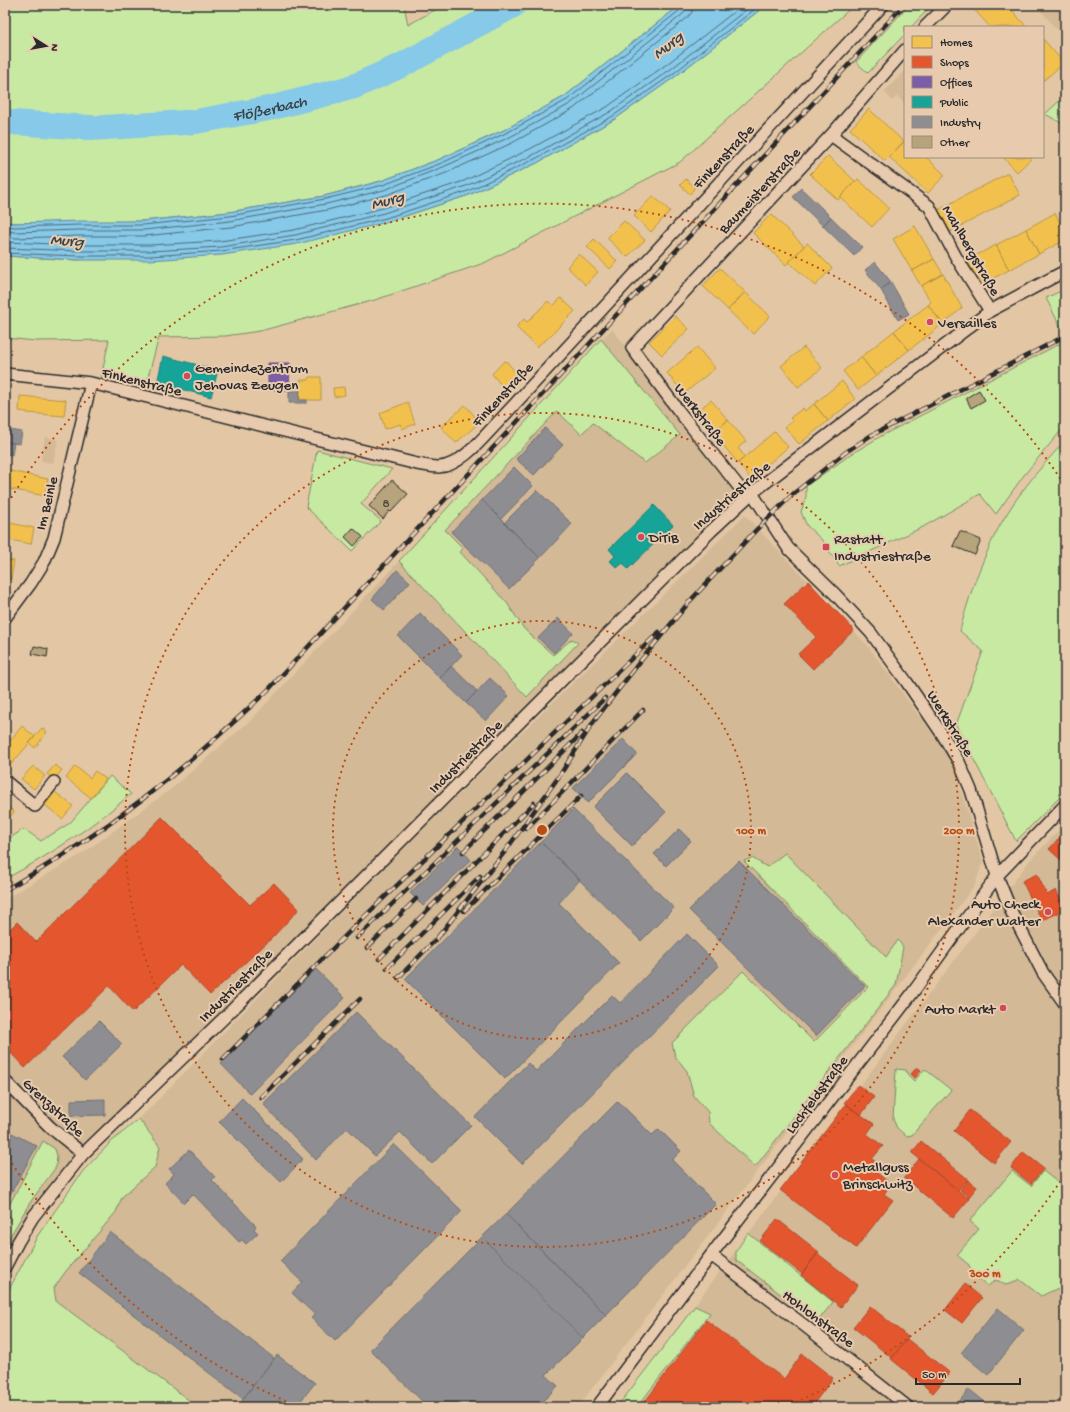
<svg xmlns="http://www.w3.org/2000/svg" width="1070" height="1412" font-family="'Gochi Hand',sans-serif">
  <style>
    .built { fill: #d3b996 }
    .green { fill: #c8e9a2; stroke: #7a8a66 }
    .water { fill: #86c9e8; stroke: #628a9c }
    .homes { fill: #f2c14e; stroke: #b69444 }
    .shops { fill: #e4572e; stroke: #ac4a2d }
    .offices { fill: #7b5ea7; stroke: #634f82 }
    .public { fill: #17a398; stroke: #1d7f77 }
    .industry { fill: #8d8d92; stroke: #707073 }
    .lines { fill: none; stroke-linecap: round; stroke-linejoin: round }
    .shore { stroke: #4f6a77; stroke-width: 1 }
    .river { stroke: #86c9e8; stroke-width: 25 }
    .building { fill: #b8a47b; stroke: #2b2b2b }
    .minor-casing { stroke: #2b2b2b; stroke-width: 14 }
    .minor { stroke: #e8cbaf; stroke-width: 11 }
    .rail-casing { stroke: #2b2b2b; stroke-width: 4.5 }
    .rail { stroke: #e8cbaf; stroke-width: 3; stroke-dasharray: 9; stroke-linecap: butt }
    .ring { fill: none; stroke: #b94e14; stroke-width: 2; stroke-dasharray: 2 4 }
    .poi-dot { fill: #d1495b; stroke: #e8cbaf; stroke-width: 1.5 }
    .labels { text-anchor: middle; stroke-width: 4; stroke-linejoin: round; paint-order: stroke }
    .number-label { font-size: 13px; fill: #4e493f }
    .street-label { font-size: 15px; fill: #2b2b2b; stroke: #e8cbaf }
    .poi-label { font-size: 15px; fill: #2b2b2b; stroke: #e8cbaf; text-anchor: start }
    .water-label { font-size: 16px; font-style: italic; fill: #394347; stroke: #e8cbaf }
    .centre { fill: #b94e14; stroke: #e8cbaf; stroke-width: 2 }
    .ring-label { font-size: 12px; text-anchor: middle; font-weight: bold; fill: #b94e14; stroke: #e8cbaf; stroke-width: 4; stroke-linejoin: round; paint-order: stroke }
  </style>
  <rect width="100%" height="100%" fill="#e3c7a5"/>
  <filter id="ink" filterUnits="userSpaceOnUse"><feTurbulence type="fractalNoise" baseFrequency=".025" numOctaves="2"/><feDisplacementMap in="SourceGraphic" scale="8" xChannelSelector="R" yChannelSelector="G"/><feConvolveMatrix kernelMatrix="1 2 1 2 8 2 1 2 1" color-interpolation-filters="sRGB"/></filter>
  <g filter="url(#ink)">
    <path class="built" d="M1036,5H1063L1058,9L1065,18V39Z
      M905,71V104L897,96L893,101L884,92Z
      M612,329L744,496L146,1088L82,1149L5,1259V899L82,854L171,789L251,720L399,561L526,697L572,639L553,655L524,629L507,603L460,552L463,548L445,530L557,411L580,434L592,423L645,463L680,436L601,339Z
      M45,437L58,440L53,463L41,461Z
      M745,515L868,646L951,759L983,861L975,885L578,1407H5V1297L38,1235L83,1171L112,1141L139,1119L403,849Z
      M1065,824V1407H618L1030,860Z"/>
    <path class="green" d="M5,5H404L408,25L444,5H680L565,96L506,129L440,159L381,181L324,196L229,212L143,221L15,223L5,222V127L95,132L191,126L271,112L353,92L386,78L489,25L378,72L270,104L191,115L97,122L13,118L5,117Z
      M766,5H854L680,162L484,263L375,300L260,331L225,336L159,337L145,388L101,378L109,340L36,341L5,338V256L78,260L387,222L469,195L537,163L615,119L676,76Z
      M909,5H932L911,27H905V34L868,73L856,62Z
      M1065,96V125L1045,114Z
      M1065,289V326L1061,328L1046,298Z
      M601,339L680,435L645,463L593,423L581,434L557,411L445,530L463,548L460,552L507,603L524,629L553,655L572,639L578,643L527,697L399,561Z
      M1065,341V426L1024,475L996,514L980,494L923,527L839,566L822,540L807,526L801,512L806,497V486L853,453L883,435Z
      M1065,441V792L1016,841L956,725L983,651L960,631C967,603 976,576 988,550C1005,509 1035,473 1065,441Z
      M317,450L392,469L361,504L381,521L352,551L306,507Z
      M110,776L131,794C92,827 50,855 5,879V839L7,840L24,829L41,841L70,823Z
      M785,853L886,957L898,940L903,947L896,985L755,1167L709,1123L708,1112L694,1096L687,1071L675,1056L672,1043L743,971L814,1042L868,987L744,861L752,858L767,867Z
      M896,1069L906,1070L908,1075L914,1081L925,1069L951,1090L912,1135L906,1136L897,1128L893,1119Z
      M139,1119L160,1147L155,1167L122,1197L116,1212L66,1271L54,1288L56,1301L198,1407H5V1297L38,1235L83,1171L112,1141Z
      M43,1141L55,1149L57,1156L56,1167L29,1204L5,1245V1228L11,1217L5,1213Z
      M1012,1171L1031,1186L1043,1171L1065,1188V1247L1062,1250L1065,1253V1285L1041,1296L1019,1279L1013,1283L1005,1285L999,1281L995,1280L988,1286L973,1274L969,1265L957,1255L979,1229L970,1221Z
      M748,1233L833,1302L817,1322L736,1260V1251Z
      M695,1306L710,1313L637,1407H617Z"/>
    <path class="water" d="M680,5H766L676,76L615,119L537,163L469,195L387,222L297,244L222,255L150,260H78L5,256V222L15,223L80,221H143L229,212L324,196L381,181L440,159L506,129L565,96Z"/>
    <path class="homes" d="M970,5H1007L1026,26L1024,27H990Z
      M1043,39L1064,63L1044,80L1043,79Z
      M869,109L904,142L885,161L850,129Z
      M905,140V157H926L945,175L928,193L889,157Z
      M828,156L855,181L838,200L810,174Z
      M1003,157H1033L1017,172Z
      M1008,173L1020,195L950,232L938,210Z
      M686,179L695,187L690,194L680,185Z
      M858,179L889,208L872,227L840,197Z
      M653,196L670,211L651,232L634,216Z
      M1055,213L1065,232V240L1039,254L1026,229Z
      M771,214L804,246L786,265L753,233Z
      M624,221L645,240L627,257L607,238Z
      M915,226L934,259L912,271L893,239Z
      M1026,229L1039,254L1009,270L996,245Z
      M594,239L617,261L610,269L587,247Z
      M807,243L832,268L815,286L789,262Z
      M996,245L1009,270L980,285L967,260Z
      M579,254L598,272L586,285L567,267Z
      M934,259L943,274L921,286L912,271Z
      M720,268L745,292L728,310L703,286Z
      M943,274L962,308L943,324L928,305L931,302L921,286Z
      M745,292L770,316L753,334L728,310Z
      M561,298L575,311L544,342L543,341L537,347L516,327L524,319L527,322L548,301L553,306Z
      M928,305L943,324L909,350L894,331Z
      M675,316L689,329L662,355L649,342Z
      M894,331L909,350L876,376L861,357Z
      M697,347L715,368L684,394L667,373Z
      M804,347L822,368L798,387L781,366Z
      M861,357L876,376L858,390L843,371Z
      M504,361L507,362L520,378L506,391L492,374Z
      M309,377H321V400H299L300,380H309Z
      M842,381L855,399L828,421L814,404Z
      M344,387L345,395L334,397L333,388Z
      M20,396L66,400L64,416L27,413V412L19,411Z
      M711,400L728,420L713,433L695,413Z
      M408,402L415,424L402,429L400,424L385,429L380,413Z
      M814,404L828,421L799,444L785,427L793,421L790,418L803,408L805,411Z
      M465,405L480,422L456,443L441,427Z
      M728,420L746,441L738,448L745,457L738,463L713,433Z
      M775,431L788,447L751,479L738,463Z
      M5,470L48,479L45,496L5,488Z
      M5,522L34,528L31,544L5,539Z
      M5,560L14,561L11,579L5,578Z
      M22,726L35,737L8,768L5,765V747Z
      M42,728L47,732L35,748L29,743Z
      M55,765L62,770L54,780L47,774Z
      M33,766L45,776L34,789L21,779Z
      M75,766L90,778L95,771L106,779L91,798L66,778Z
      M55,792L73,806L62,819L45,805Z
      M5,804L14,812L5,823Z"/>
    <path class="shops" d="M808,581L854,630L813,669L798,654L816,637L784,604Z
      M162,817L250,905L274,883L299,909L272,938L210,995L181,965L133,1012L109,986L25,1068L5,1047V934L17,922L36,942Z
      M1064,833L1065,834V864L1049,849Z
      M1037,874L1047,895L1056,890L1065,909L1042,921L1022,881Z
      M917,1067L921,1070L915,1078L911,1074Z
      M858,1085L874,1097L861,1115L844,1103Z
      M846,1104L874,1124L867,1134L883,1146L872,1159L876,1162L872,1169L886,1180L890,1186L884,1194L893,1200L856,1248L780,1190Z
      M970,1110L1011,1142L994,1163L954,1131Z
      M921,1141L968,1179L958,1190L912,1153Z
      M1023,1152L1044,1168L1031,1184L1011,1168Z
      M919,1159L969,1199L953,1218L904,1178Z
      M968,1180L977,1187L969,1197L960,1190Z
      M777,1219L819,1252L802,1274L760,1241Z
      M817,1253L858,1285L841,1307L801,1275Z
      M965,1284L982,1298L962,1323L945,1310Z
      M870,1306L908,1337L892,1358L853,1327Z
      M706,1320L784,1379L802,1354L833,1378L815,1402L821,1407H641Z
      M907,1339L950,1373L933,1393L891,1359Z"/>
    <path class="offices" d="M268,363H290L289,390H268Z"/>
    <path class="public" d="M163,356L218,370L211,397L157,383Z
      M654,505L673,525L628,569L623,563L617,568L610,561L615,556L609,549Z"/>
    <path class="industry" d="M801,188L831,217L823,226L793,197Z
      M831,217L862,247L854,256L823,226Z
      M875,262L891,282L881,290L865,270Z
      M891,282L909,314L898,320L881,290Z
      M289,391H300L299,400H307V403H289Z
      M545,428L563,445L534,475L516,459Z
      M5,429L22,432L20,444L5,442Z
      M5,442L14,443L12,455L5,454Z
      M514,467L533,486L501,519L482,500Z
      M537,490L572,524L540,558L504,523Z
      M482,500L540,558L509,589L451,532Z
      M397,570L410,582L384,610L372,599Z
      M420,613L462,655L440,678L398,636Z
      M558,618L573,633L554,653L538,638Z
      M451,666L477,691L466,703L440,678Z
      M490,678L509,696L486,721L466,703Z
      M623,739L637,754L588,803L573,788Z
      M627,773L666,812L632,846L593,807Z
      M573,809L674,908L641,941L541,842Z
      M679,829L691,841L666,866L654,854Z
      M541,842L580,880L559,903L619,963L505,1079L405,979Z
      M458,846L471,860L423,906L410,893Z
      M739,861L865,986L816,1036L689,910Z
      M687,934L719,966L522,1164L475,1117L528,1063L536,1071L612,995L620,1003Z
      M316,969L345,998L250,1094L221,1064Z
      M356,1012L471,1125L432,1164L400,1132L375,1156L347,1128L316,1160L263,1104Z
      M99,1021L122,1044L85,1080L62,1057Z
      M242,1098L303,1159L281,1182L219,1122Z
      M105,1099V1115L71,1116V1100Z
      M618,1101L652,1135L659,1129L681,1151L672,1160L716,1204L606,1315L506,1214Z
      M12,1133L37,1146L5,1204V1145Z
      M394,1144L462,1211L335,1341L311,1318L315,1315L292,1293L302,1282L280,1261Z
      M189,1150L215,1177L212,1180L256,1226L254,1229L258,1233L246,1244L242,1240L239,1242L193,1194L184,1203L165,1183L174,1174L169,1169Z
      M506,1214L606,1315L583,1338L482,1237Z
      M110,1232L274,1358L243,1399L79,1273Z
      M482,1237L583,1338L546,1375L558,1386L537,1407H428L370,1350Z
      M998,1308L1024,1330L988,1375L961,1353Z
      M277,1355L315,1383L296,1407H237Z
      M969,1389L991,1407H955Z"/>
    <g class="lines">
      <path class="shore" d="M5,226L15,227L80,225H143L230,216L325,199L383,185L442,163L508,132L567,100L680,10L682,5
        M5,231L15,232L80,230H144L230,221L326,204L384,190L443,167L510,137L570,104L683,14L686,9L687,5
        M5,237L15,238L80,236H144L231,227L327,210L386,195L446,173L512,143L573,109L687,18L692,12L693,5
        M5,242L78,245H150L220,241L294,230L383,208L464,181L530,149L607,107L667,64L743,5
        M5,248L78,251H150L221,247L295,235L384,213L466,186L533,155L610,112L671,69L752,5
        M5,253L78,256H150L221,251L296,240L386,218L468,191L535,159L613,116L674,73L760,5"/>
      <path class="river" id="s1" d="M5,122L97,128L193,122L271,108L353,87L402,65L514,5"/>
    </g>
    <path class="building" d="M979,390L985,400L971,408L966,398Z
      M392,480L408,494L391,512L389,511L383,519L369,506Z
      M353,528L363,537L354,546L345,537Z
      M960,531L981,540L975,555L953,546Z
      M34,646L48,649L47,657L32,654Z"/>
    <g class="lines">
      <defs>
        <path id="minor" d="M925,27L947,5
          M831,135L929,206L956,257L990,311
          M5,374L91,383L417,464C424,465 431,467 439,467C462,466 485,435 500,420L883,5
          M752,493L788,548L835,594L871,633L906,681L942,734L959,762L971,790L997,876L1012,913L1043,973L1065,1004
          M747,497L678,410L632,348L831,135L905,50
          M5,618L31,583L44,562L54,538L91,383
          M5,781L35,806L54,782
          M5,1081L50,1127L83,1154
          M711,1255L805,1326L908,1407
          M5,1267L18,1242L33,1217L83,1154L227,1015L711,531L752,493L990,311L1065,271
          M597,1407L711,1255L911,995L997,876L1065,805"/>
      </defs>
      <use href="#minor" class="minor-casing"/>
      <use href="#minor" class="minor"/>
      <defs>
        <path id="rail" d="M526,829L643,710
          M463,852L582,733
          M5,890C104,835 188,767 269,689L904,5
          M464,911L581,796
          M438,937L506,850L560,775L594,721L642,659L690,601L756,530L793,494L846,452L870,436L1065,336
          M357,938L605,698
          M367,948L416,899
          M379,959L534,803
          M387,968L480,876
          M398,978L441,934
          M223,1059L359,922L659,632
          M261,1097L360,999"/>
      </defs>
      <use href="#rail" class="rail-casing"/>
      <use href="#rail" class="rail"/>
    </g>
  </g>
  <g class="ring">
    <circle cx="542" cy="830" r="209"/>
    <circle cx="542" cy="830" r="417"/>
    <path d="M1064 1176A626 626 0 0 1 787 1406M297 1406A626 626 0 0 1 5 1152M5 508A626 626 0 0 1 1064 484"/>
  </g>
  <g class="poi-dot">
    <circle cx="930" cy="322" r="4"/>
    <circle cx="187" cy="376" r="4"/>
    <circle cx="641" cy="537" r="4"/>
    <rect x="822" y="543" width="8" height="8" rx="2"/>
    <circle cx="1048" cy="912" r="4"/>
    <circle cx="1003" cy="1008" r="4"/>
    <circle cx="835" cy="1175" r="4"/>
  </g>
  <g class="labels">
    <g class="number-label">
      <text x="386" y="507">8</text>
    </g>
    <g class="street-label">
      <text transform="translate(723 156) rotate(-47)" y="5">Finkenstraße</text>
      <text transform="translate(759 190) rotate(-47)" y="5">Baumeisterstraße</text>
      <text transform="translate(972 250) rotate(60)" y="5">Mahlbergstraße</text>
      <text transform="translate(142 381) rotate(14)" y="5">Finkenstraße</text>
      <text transform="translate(502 394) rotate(-47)" y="5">Finkenstraße</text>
      <text transform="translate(701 414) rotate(52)" y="5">Werkstraße</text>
      <text transform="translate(731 495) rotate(-41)" y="5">Industriestraße</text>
      <text transform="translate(46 503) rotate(-76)" y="5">Im Beinle</text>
      <text transform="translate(951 723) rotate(58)" y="5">Werkstraße</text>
      <text transform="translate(465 756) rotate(-45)" y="5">Industriestraße</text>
      <text transform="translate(235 985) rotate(-45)" y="5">Industriestraße</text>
      <text transform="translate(816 1094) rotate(-53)" y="5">Lochfeldstraße</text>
      <text transform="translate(54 1107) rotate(43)" y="5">Grenzstraße</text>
      <text transform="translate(819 1318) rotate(37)" y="5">Hohlohstraße</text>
    </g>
    <g class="poi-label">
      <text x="938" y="327">Versailles</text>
      <text x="195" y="372">Gemeindezentrum<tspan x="195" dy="17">Jehovas Zeugen</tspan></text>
      <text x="649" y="542">DiTiB</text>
      <text x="834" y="543">Rastatt,<tspan x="834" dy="17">Industriestraße</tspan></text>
      <text x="1040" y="908" text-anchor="end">Auto Check<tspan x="1040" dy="17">Alexander Walter</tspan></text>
      <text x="995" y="1013" text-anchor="end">Auto Markt</text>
      <text x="843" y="1171">Metallguss<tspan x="843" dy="17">Brinschwitz</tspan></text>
    </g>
    <g class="water-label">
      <text transform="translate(667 44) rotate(-38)" y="6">Murg</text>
      <text dy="6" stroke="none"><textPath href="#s1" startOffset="266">Flößerbach</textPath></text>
      <text transform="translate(387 199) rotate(-15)" y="6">Murg</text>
      <text transform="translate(67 239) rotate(4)" y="6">Murg</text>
    </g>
  </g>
  <circle cx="542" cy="830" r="6" class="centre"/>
  <g class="ring-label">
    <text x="751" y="834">100 m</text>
    <text x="959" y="834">200 m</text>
    <text x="985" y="1277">300 m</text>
  </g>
  <rect width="1070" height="1412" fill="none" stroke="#e8cbaf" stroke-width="20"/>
  <rect x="10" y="10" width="1050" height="1392" fill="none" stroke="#2b2b2b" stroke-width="1.5" filter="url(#ink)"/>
  <rect x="904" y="26" width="140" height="132" fill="#e8cbaf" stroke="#9c8b7a"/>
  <rect x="912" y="36" width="20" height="12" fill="#f2c14e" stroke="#9c8b7a"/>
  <text x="940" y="46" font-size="12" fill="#2b2b2b">Homes</text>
  <rect x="912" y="56" width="20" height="12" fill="#e4572e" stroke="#9c8b7a"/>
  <text x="940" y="66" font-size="12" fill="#2b2b2b">Shops</text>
  <rect x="912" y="76" width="20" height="12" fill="#7b5ea7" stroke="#9c8b7a"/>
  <text x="940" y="86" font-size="12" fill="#2b2b2b">Offices</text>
  <rect x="912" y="96" width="20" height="12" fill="#17a398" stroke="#9c8b7a"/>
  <text x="940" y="106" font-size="12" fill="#2b2b2b">Public</text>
  <rect x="912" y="116" width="20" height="12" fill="#8d8d92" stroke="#9c8b7a"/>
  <text x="940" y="126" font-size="12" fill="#2b2b2b">Industry</text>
  <rect x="912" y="136" width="20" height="12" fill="#b8a47b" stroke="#9c8b7a"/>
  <text x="940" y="146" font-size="12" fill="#2b2b2b">Other</text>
  <g transform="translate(46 46) rotate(101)" stroke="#e8cbaf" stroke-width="3" paint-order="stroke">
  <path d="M0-3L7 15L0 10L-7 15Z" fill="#2b2b2b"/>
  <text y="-6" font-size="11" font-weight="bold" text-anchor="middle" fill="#2b2b2b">N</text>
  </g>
  <path d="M916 1378v6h104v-6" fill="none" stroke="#2b2b2b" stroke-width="2"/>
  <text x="922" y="1378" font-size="12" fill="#2b2b2b" stroke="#e8cbaf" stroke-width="3" paint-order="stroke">50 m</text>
</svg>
